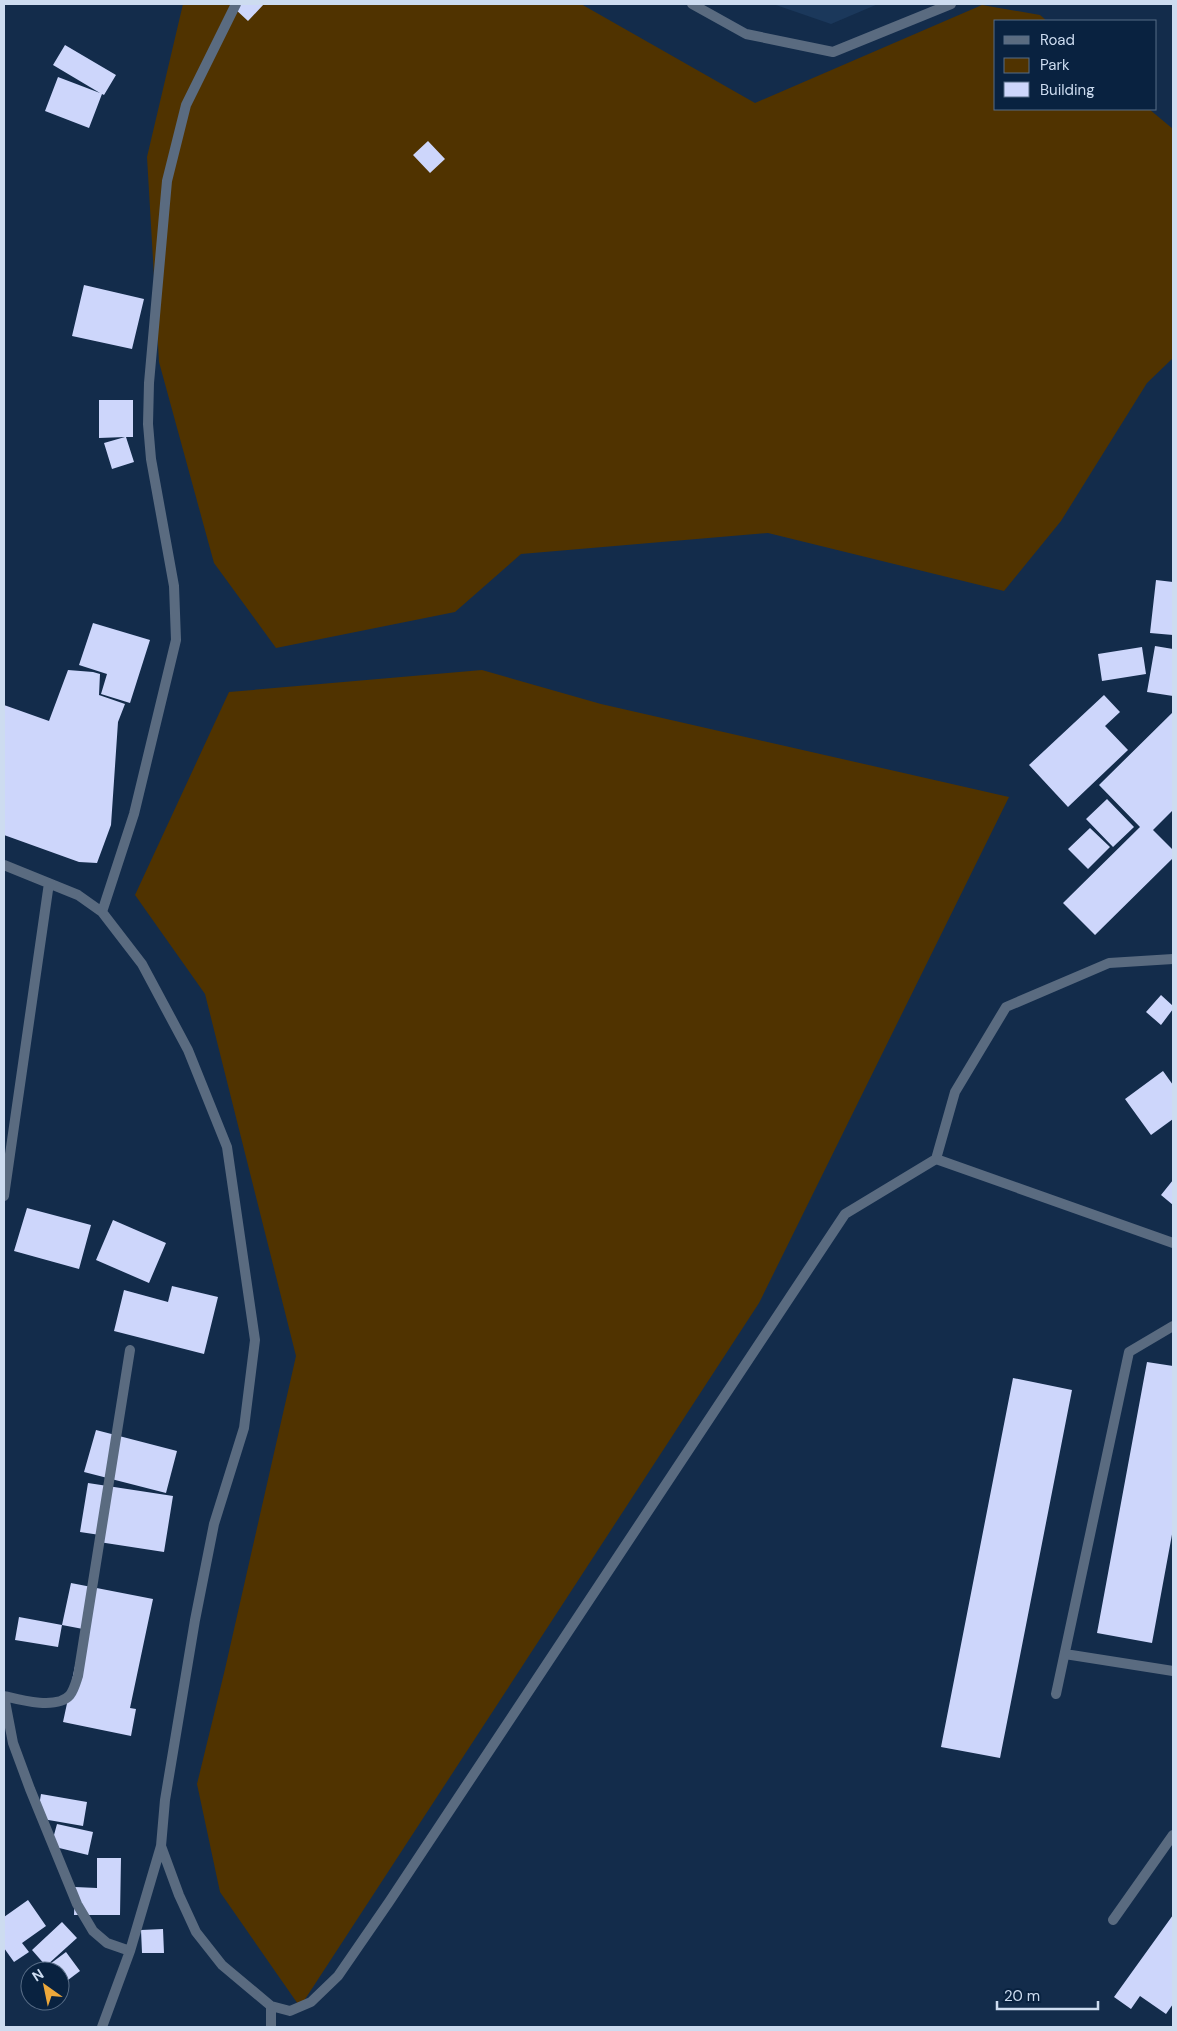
<svg xmlns="http://www.w3.org/2000/svg" width="1177" height="2031" font-family="'DM Sans',sans-serif">
  <style>
    .built { fill: #1b385b }
    .green { fill: #503300 }
    .building { fill: #cdd6fb }
    .lines { fill: none; stroke-linecap: round; stroke-linejoin: round }
    .lane { stroke: #5a6b80; stroke-width: 10 }
    .street { stroke: #5a6b80; stroke-width: 10 }
  </style>
  <rect width="100%" height="100%" fill="#132c4b"/>
  <path class="built" d="M773,4H878L831,24Z"/>
  <path class="green" d="M183,4H581L755,103L982,5L1040,15L1047,21H996V109H1149L1173,129V358L1147,383L1061,521L1004,591L768,533L521,554L455,612L276,648L214,563L159,362L147,157Z
    M482,670L601,704L1009,797L759,1303L300,2007L220,1892L197,1784L225,1669L296,1356L205,994L135,895L229,692Z"/>
  <path class="building" d="M238,4H264L248,21L234,8Z
    M65,45L116,75L104,95L102,94L89,128L45,111L58,77L100,93L53,65Z
    M428,141L445,159L430,173L413,155Z
    M84,285L144,299L132,349L72,336Z
    M99,400H133V437H126L134,462L112,469L104,443L125,437L99,438Z
    M1156,580L1173,582V635L1150,633Z
    M93,623L150,640L130,703L101,694L107,674L79,665Z
    M1155,646L1173,649V696L1147,692Z
    M1142,647L1146,674L1102,681L1098,654Z
    M68,670L93,672L100,674L99,695L125,704L118,722L111,825L97,863L79,862L4,835V705L49,721Z
    M1104,695L1120,712L1105,726L1128,750L1068,807L1029,765Z
    M1173,712V810L1153,830L1173,850V858L1095,935L1063,903L1140,827L1099,785Z
    M1107,799L1134,827L1113,847L1086,819Z
    M1090,828L1110,847L1088,869L1068,849Z
    M1161,995L1173,1006V1009L1161,1025L1146,1012Z
    M1163,1071L1173,1085V1119L1151,1135L1125,1099Z
    M1173,1180V1205L1161,1195Z
    M27,1208L91,1225L79,1269L14,1251Z
    M113,1220L166,1243L149,1283L96,1260Z
    M172,1286L218,1297L204,1354L114,1331L124,1290L168,1302Z
    M1147,1362L1173,1366V1529L1152,1643L1097,1633Z
    M1013,1378L1072,1390L1000,1758L941,1747Z
    M96,1430L177,1451L166,1493L84,1472Z
    M88,1483L173,1496L164,1552L99,1542L100,1535L80,1532Z
    M71,1583L153,1599L130,1708L136,1709L131,1736L63,1722L83,1629L62,1625Z
    M19,1617L62,1625L58,1647L15,1640Z
    M41,1794L87,1802L83,1826L37,1818Z
    M57,1824L93,1832L88,1855L51,1846Z
    M97,1858H121L120,1915H74L75,1887L97,1888Z
    M28,1900L46,1926L22,1943L29,1952L14,1962L4,1948V1917Z
    M1173,1915V2004L1166,2014L1140,1996L1131,2009L1114,1997Z
    M62,1922L77,1938L46,1966L32,1950Z
    M163,1929L164,1953H142L141,1930Z
    M66,1952L80,1971L60,1986V1971H50L46,1967Z"/>
  <g class="lines">
    <path class="lane" d="M1065,1654L1173,1671
      M1056,1694L1129,1352L1173,1326"/>
    <path class="street" d="M692,4L746,34L833,52L951,4
      M4,865L78,895L102,912L142,964L188,1050L227,1147L255,1340L244,1428L214,1524L195,1620L165,1800L161,1846L179,1895L196,1932L222,1965L271,2006L290,2011L311,2002L338,1976L389,1902L845,1214L936,1159L1173,1243
      M102,912L134,814L176,640L174,586L151,459L148,424L149,383L167,181L186,105L236,4
      M936,1159L955,1092L1006,1007L1109,963L1173,959
      M4,1196L49,883
      M4,1696C20,1700 57,1710 70,1695C74,1690 76,1682 78,1676L130,1350
      M4,1696L13,1743L30,1789L77,1904L93,1931L107,1943L130,1951
      M1113,1920L1173,1835
      M271,2006V2027
      M102,2027L130,1951L161,1846"/>
  </g>
  <rect width="1177" height="2031" fill="none" stroke="#cddcf0" stroke-width="10"/>
  <rect x="994" y="20" width="162" height="90" fill="#092240" stroke="#576c86"/>
  <rect x="1004" y="36" width="25" height="8" fill="#5a6b80" stroke="#576c86"/>
  <text x="1040" y="45" font-size="15" fill="#cddcf0">Road</text>
  <rect x="1004" y="58" width="25" height="15" fill="#503300" stroke="#576c86"/>
  <text x="1040" y="70" font-size="15" fill="#cddcf0">Park</text>
  <rect x="1004" y="82" width="25" height="15" fill="#cdd6fb" stroke="#576c86"/>
  <text x="1040" y="95" font-size="15" fill="#cddcf0">Building</text>
  <g transform="translate(45 1986) rotate(327)"><circle r="24" fill="#092240" stroke="#576c86"/>
  <path d="M0-4L9 19L0 12L-9 19Z" fill="#eda83b"/>
  <text y="-8" font-size="14" font-weight="bold" text-anchor="middle" fill="#cddcf0">N</text>
  </g>
  <path d="M997 2001v8h101v-8" fill="none" stroke="#cddcf0" stroke-width="2.5"/>
  <text x="1004" y="2001" font-size="15" fill="#cddcf0" stroke="#092240" stroke-width="4" paint-order="stroke">20 m</text>
</svg>
